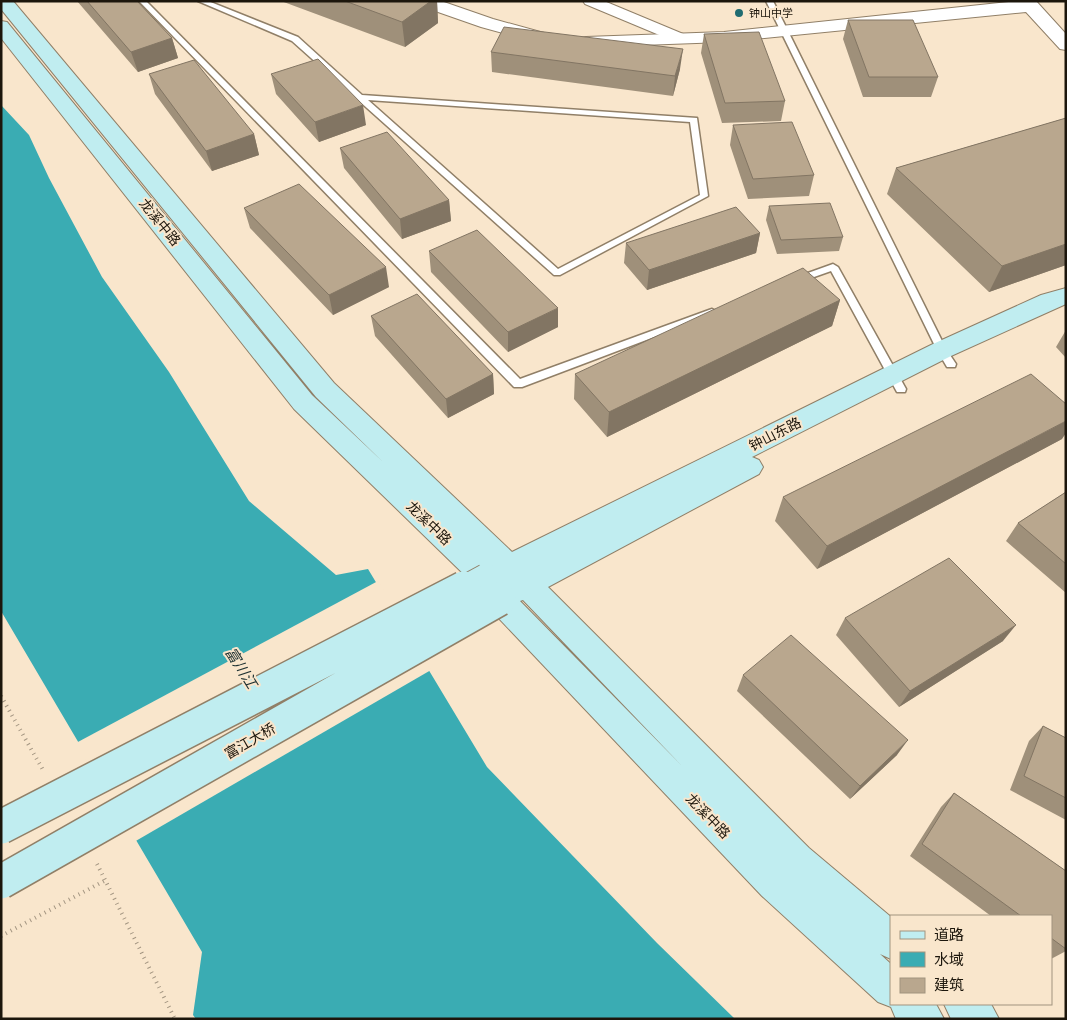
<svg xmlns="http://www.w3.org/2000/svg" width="1067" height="1020" font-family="Figtree,'Noto Sans SC',sans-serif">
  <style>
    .water { fill: #3aacb3 }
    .pier { fill: #f9e6cc }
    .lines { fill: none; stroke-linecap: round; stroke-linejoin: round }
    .service-casing { stroke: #907f67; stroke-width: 3 }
    .minor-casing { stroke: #907f67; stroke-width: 2 }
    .tertiary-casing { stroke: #907f67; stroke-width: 2 }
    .secondary-casing { stroke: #907f67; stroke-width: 2 }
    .path { stroke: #a49682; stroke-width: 4; stroke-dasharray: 1 4.5; stroke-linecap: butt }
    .service { fill: #fff; fill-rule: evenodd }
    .minor { fill: #fff; fill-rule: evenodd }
    .tertiary { fill: #fff; fill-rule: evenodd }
    .secondary { fill: #c0edf0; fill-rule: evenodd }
    .secondary-bridge-far1-casing { stroke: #907f67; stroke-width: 28; stroke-linecap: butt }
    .secondary-bridge-casing { stroke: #907f67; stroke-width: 36; stroke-linecap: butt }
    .secondary-bridge-far1 { stroke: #c0edf0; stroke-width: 26 }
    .secondary-bridge { stroke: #c0edf0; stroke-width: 33 }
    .wall { fill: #9f907a }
    .shaded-wall { fill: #827563 }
    .building { fill: #b9a78e; stroke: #827563 }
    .poi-dot { fill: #206c71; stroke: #f9e6cc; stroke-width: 2 }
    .labels { text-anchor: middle; stroke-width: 4; stroke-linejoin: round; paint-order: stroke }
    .far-poi-label { font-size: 11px; fill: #1c160c; stroke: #f9e6cc; text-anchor: start }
    .street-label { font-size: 14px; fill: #1c160c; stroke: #f9e6cc }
    .water-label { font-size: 15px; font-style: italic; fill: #1c3031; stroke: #f9e6cc }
  </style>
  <rect width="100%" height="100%" fill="#f9e6cc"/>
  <path class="water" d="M1,105L29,135L49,178L102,277L169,372L249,501L336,575L368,569L487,767L657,943L735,1019H196L193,1015L202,952L1,611Z"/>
  <path class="pier" d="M378,581L431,670L134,842L76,743Z"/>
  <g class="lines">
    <defs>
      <path id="service" d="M139,1H146L520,379L709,310L712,309L717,312L715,314L522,387H514Z
        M198,1H208L298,37L362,95L697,118L708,196L560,275H554L292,41ZM368,100L690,122L700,195L558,269Z
        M766,1H773L946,349L956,364L955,367H947L937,350Z
        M833,264L838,267L906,389L905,392H897L831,271L797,283L792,280L794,278Z"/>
      <path id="minor" d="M583,1H604L688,36L690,39L688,42H676L585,4Z"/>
      <path id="tertiary" d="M416,1H441L493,19L544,33L547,37L544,41L538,42L532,41L481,27L418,5Z
        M1018,1H1036L1066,34V50L1060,49L1026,12L724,42L586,47L580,46L577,42L580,38L586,37L724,32Z"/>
      <path id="secondary" d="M1,1H13L334,383L512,552L933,344L1041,295L1066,288V304L951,356L752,457L759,460L763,467L759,474L548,587L809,848L891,917V959L880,954L891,964V1004H936L944,1019H896L891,1007L878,1002L762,896L489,608L476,586L294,409L1,38V21L7,22L312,395L383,462L316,397L1,9ZM523,600L683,767L520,601Z
        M944,1004H991L999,1019H951Z"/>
    </defs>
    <use href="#service" class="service-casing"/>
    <use href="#minor" class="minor-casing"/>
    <use href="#tertiary" class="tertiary-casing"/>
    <use href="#secondary" class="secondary-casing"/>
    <path class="path" d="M1,696L43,770
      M97,864L175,1019
      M1,936L106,880"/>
    <use href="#service" class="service"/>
    <use href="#minor" class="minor"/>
    <use href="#tertiary" class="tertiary"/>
    <use href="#secondary" class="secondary"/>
    <defs>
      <path id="secondary-bridge-far1" d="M462,590L486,577"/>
      <path id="secondary-bridge" d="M1,827L464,588
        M1,882L499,599"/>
    </defs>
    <use href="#secondary-bridge-far1" class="secondary-bridge-far1-casing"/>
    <use href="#secondary-bridge" class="secondary-bridge-casing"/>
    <use href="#secondary-bridge-far1" class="secondary-bridge-far1"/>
    <use href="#secondary-bridge" class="secondary-bridge"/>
  </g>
  <path class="wall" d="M77,1H137L172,38L178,58L138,72Z
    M281,1H437L438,23L405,47Z
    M848,20L938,77L931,97H863L843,39Z
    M704,34L785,101L781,121L722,123L701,53Z
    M491,52L680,69L673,96L492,72Z
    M149,74L254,134L259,155L212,171L155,94Z
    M271,74L366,125L319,142L276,94Z
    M1066,118V265L989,292L887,194L896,168Z
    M733,125L814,175L809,196L748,199L730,145Z
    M340,148L449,200L451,221L402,239L344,168Z
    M769,206L843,237L839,251L777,254L766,220Z
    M244,208L389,287L333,315L250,228Z
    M760,233L756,253L647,290L624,263L626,243Z
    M429,251L558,327L508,352L431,272Z
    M840,300L832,326L607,437L574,399L575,374Z
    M371,316L493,374L494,394L448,418L375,336Z
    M1066,330V358L1056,347Z
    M1062,439L817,569L775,521L783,497Z
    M1066,492V593L1006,541L1018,523Z
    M845,618L1003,641L899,707L836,635Z
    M743,675L897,755L850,799L737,691Z
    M1043,726L1066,738V820L1010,790L1029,741Z
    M954,793L1066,871V951L1051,959V916H991L910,856L941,807Z"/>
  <path class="shaded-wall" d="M431,1H437L438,23L405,47L402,22Z
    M172,38L178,58L138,72L131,52Z
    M683,49L680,69L673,96L675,76Z
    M363,105L366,125L319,142L315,122Z
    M254,134L259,155L212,171L206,151Z
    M449,200L451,221L402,239L400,219Z
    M760,233L756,253L647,290L649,270Z
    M1066,244V265L989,292L1002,266Z
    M386,267L389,287L333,315L329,295Z
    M840,300L832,326L607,437L609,412Z
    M558,308V327L508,352V332Z
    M493,374L494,394L448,418L446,399Z
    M1066,421V433L1062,439L817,569L827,546Z
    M1016,625L1003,641L899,707L910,691Z
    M908,740L897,755L850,799L860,786Z"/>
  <path class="building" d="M87,1H137L172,38L131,52Z
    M345,1H431L402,22Z
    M848,20H913L938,77H869Z
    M504,27L683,49L675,76L491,52Z
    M759,32L785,101L725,103L704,34Z
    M318,59L363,105L315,122L271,74Z
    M194,60L254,134L206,151L149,74Z
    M1066,118V244L1002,266L896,168Z
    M792,122L814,175L753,179L733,125Z
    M387,132L449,200L400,219L340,148Z
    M299,184L386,267L329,295L244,208Z
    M830,203L843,237L781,240L769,206Z
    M736,207L760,233L649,270L626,243Z
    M477,230L558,308L508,332L429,251Z
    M803,268L840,300L609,412L575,374Z
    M417,294L493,374L446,399L371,316Z
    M1031,374L1066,404V421L827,546L783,497Z
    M1066,492V564L1018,523Z
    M949,558L1016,625L910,691L845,618Z
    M791,635L908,740L860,786L743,675Z
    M1043,726L1066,738V798L1024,776Z
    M954,793L1066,871V949L1051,938V916H1021L922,844Z"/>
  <circle class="poi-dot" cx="739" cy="13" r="5"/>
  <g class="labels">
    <g class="far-poi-label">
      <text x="749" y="17">钟山中学</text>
    </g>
    <g class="street-label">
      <text transform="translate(160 222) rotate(51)" y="5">龙溪中路</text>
      <text transform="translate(775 434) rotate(-27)" y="5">钟山东路</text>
      <text transform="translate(429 523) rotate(44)" y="5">龙溪中路</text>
      <text transform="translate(250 741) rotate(-30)" y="5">富江大桥</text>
      <text transform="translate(708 816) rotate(46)" y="5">龙溪中路</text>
    </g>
    <g class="water-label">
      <text transform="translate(241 668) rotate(58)" y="5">富川江</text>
    </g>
  </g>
  <rect width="1067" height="1020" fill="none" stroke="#1c160c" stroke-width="5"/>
  <rect x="890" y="915" width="162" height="90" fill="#f9e6cc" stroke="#a1937f"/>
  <rect x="900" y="931" width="25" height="8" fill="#c0edf0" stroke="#a1937f"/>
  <text x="934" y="940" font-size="15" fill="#1c160c">道路</text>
  <rect x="900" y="952" width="25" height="15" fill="#3aacb3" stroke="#a1937f"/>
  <text x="934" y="965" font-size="15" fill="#1c160c">水域</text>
  <rect x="900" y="978" width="25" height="15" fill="#b9a78e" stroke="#a1937f"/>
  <text x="934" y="990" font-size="15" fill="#1c160c">建筑</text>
</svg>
